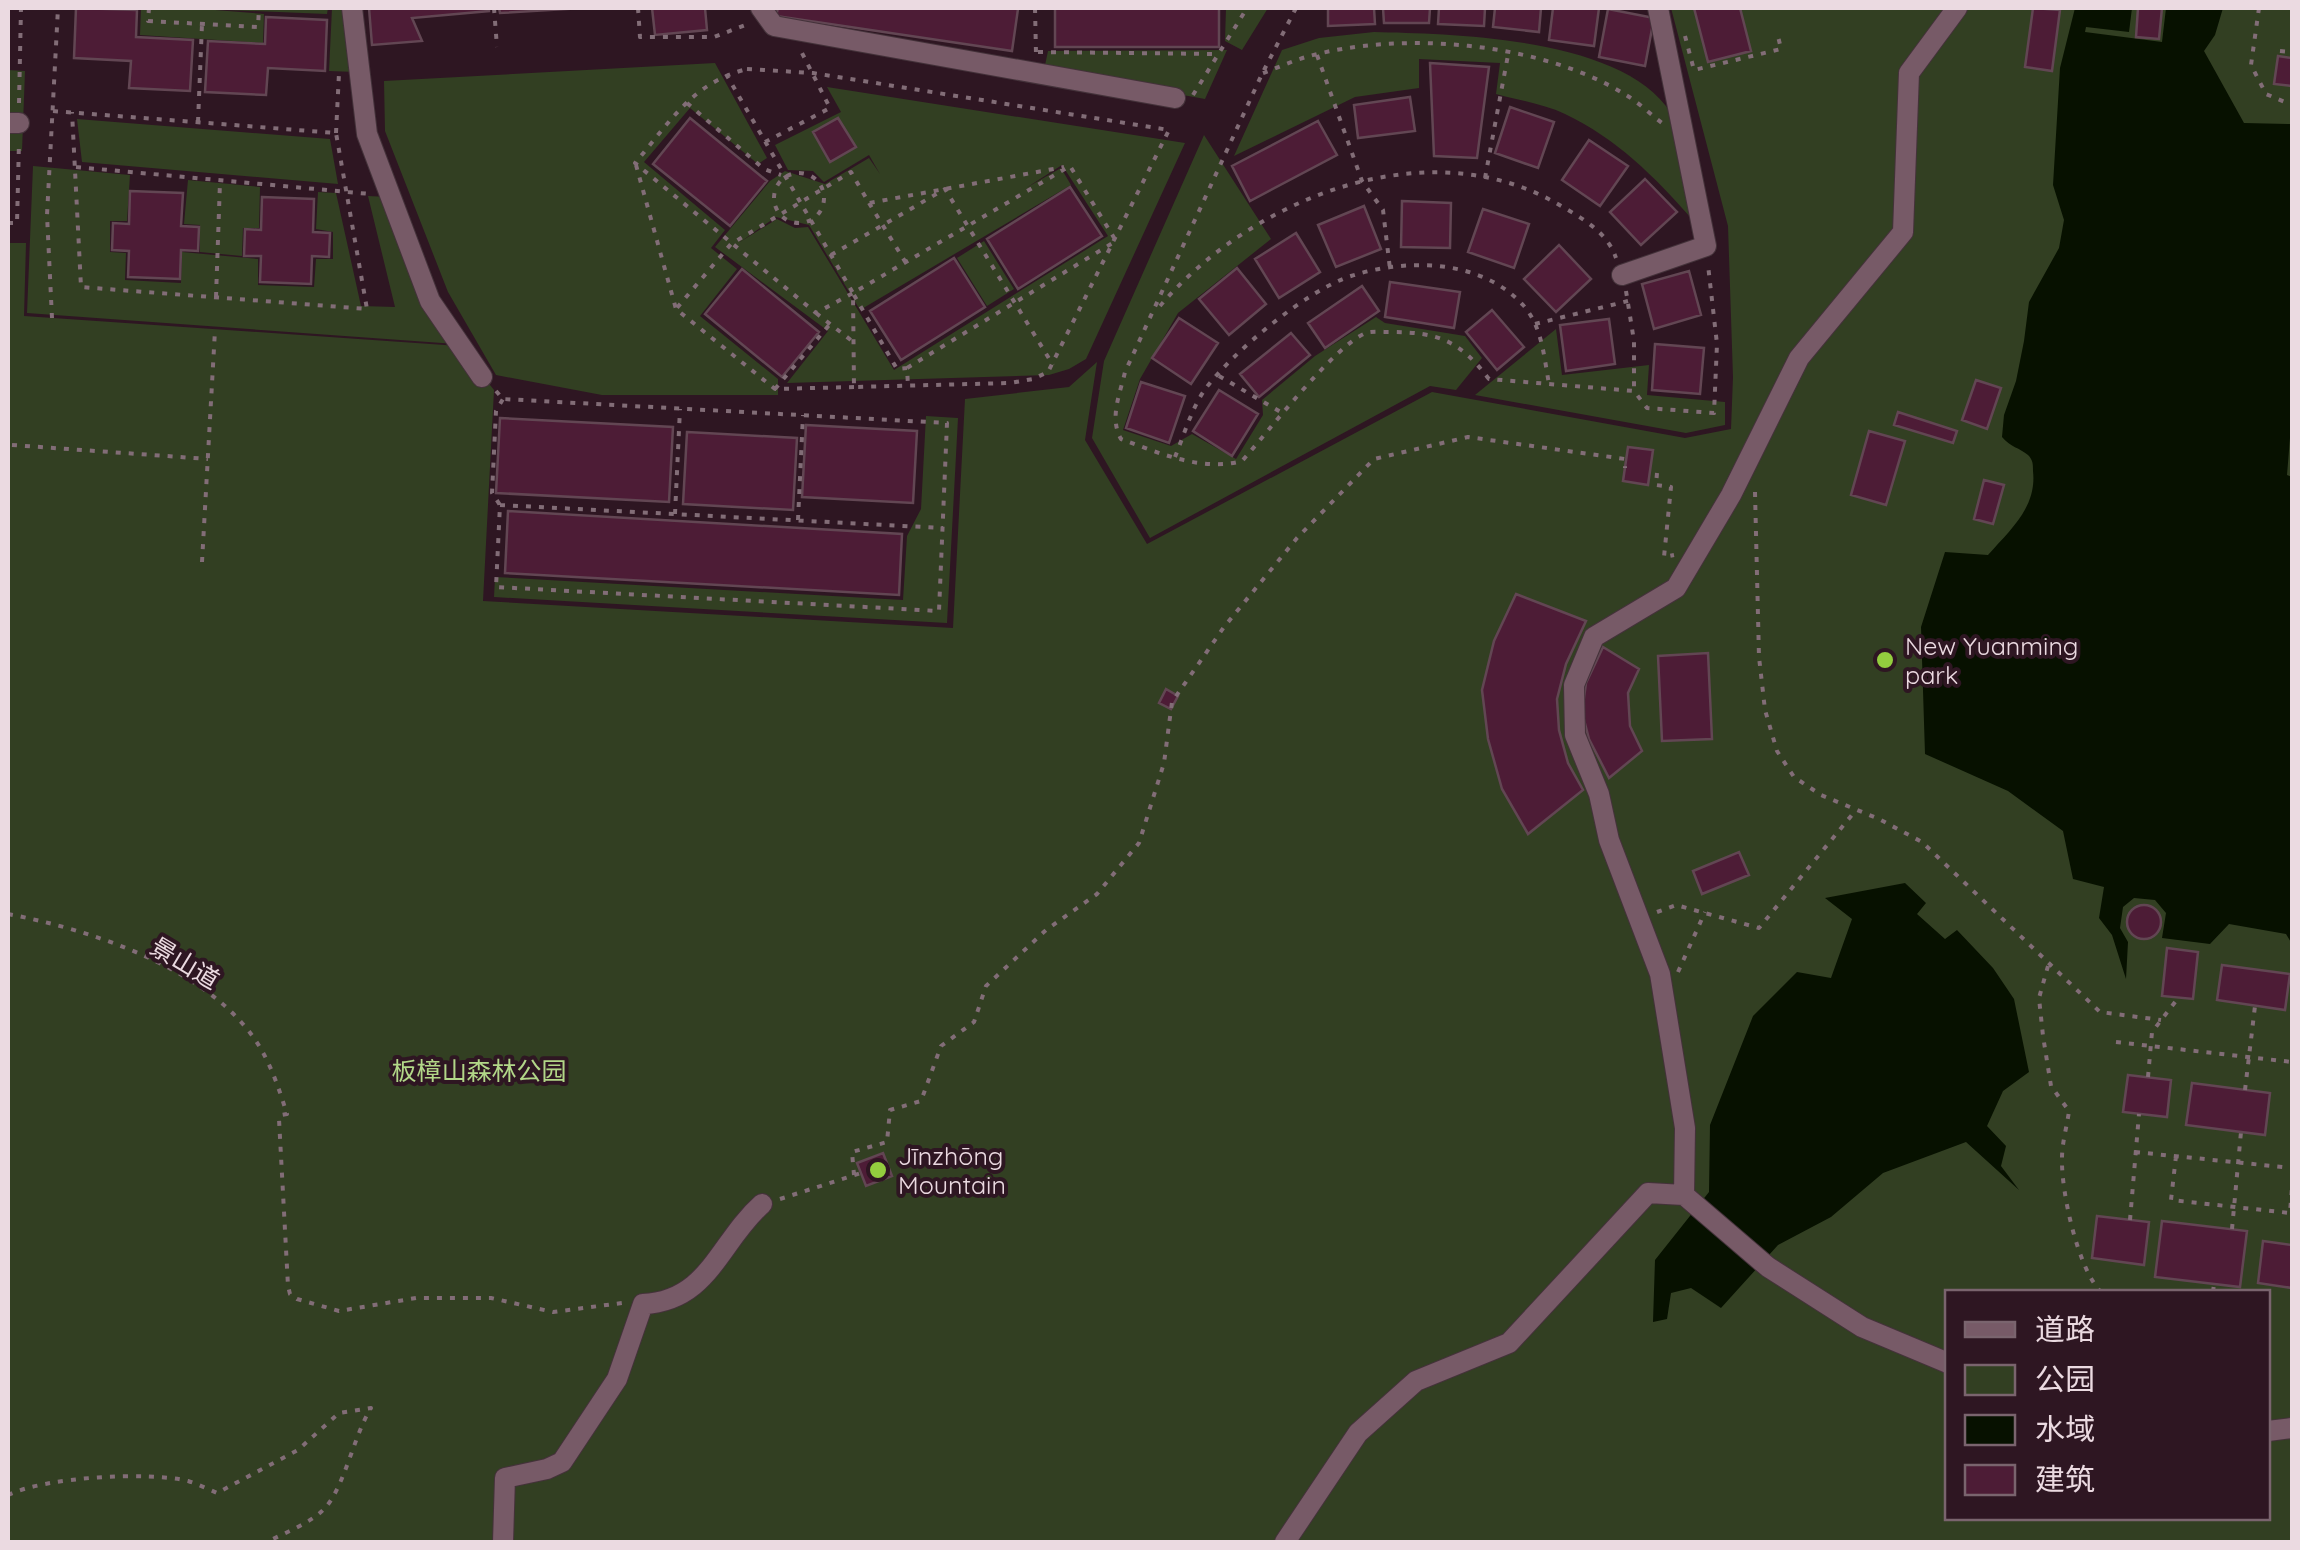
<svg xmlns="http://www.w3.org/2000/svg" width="2300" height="1550" font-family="Quicksand,'Noto Sans SC',sans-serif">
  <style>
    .green { fill: #323f22; fill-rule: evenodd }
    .water { fill: #071100 }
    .building { fill: #4d1c36; stroke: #624653; stroke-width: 2.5 }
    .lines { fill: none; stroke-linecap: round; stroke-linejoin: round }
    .minor-casing { stroke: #44323a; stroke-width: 22 }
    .path { stroke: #826d77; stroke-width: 4; stroke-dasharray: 5 8; stroke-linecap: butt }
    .minor { stroke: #775a67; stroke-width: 20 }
    .poi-dot { fill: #93cd3e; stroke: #2e1622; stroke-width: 4 }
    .labels { text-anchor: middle; stroke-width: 8; stroke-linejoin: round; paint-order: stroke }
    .poi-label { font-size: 25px; fill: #ebdae1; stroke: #2e1622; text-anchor: start }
    .street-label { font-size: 25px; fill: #ebdae1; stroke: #2e1622 }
    .park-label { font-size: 25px; fill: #b2d788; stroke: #2e1622 }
  </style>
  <rect width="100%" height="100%" fill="#2e1622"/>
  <path class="green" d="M141,8L187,9L188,8H328L327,14L203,9L264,14L263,43L140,35Z
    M332,8H348L356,72L329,71Z
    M1226,8H1268L1242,50L1225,41Z
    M1671,8H2292V1542H8V243H26L24,316L459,346L494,390L483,601L953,628L965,399L1069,387L1097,362L1085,440L1147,544L1432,392L1685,438L1731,429L1733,377L1728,226ZM1948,1292H2268V1518H1948Z
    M1374,32C1454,34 1623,37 1671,113C1681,129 1688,196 1692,219C1655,177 1616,138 1565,114C1544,104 1518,100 1496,94L1500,63L1419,59V88L1355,97L1234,156L1282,50L1319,38Z
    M1227,50L1205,99L1044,70L1048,51Z
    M715,63L767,158L758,164L690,108L644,162L725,230L711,248L737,269L700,316L778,379V395H602L496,375L448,292L385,131L384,81Z
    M8,70L25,71L22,151H8Z
    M827,87L1185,143L1086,359L1069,369L1049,375L787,383L828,331L715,247L770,181L785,171L825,184L869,158L880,174L869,155L824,182L813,171L788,170L775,145L841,112ZM1062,165L1108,236L894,370L808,227L795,228L777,219L740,242L776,217L809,225L860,310L1071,185L1061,168L1026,188Z
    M77,119L330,139L338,184L82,162Z
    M1204,135L1271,239L1178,313L1140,379L1123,430L1171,446L1192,434L1236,459L1263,415L1262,400L1315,356L1376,317L1385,323L1465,336L1482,358L1456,390L1430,386L1150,538L1092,438L1104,361Z
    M33,166L130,175L127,221H110V252L126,253L125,280L181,283L182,252L258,259V285L314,287L316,259H333V232L316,229L318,192L336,193L361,306L395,307L368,196L388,197L456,344L27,313Z
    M188,180L260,187L259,228H243L242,256L200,252V225L184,224Z
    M984,241L1014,289L987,306L957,258Z
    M1556,329L1562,375L1649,365L1647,395L1725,402V425L1686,433L1475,395Z
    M926,416L958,418L947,623L494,597L495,577L903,600L907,536L921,509Z"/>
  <path class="water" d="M2075,8H2132L2129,32L2086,27L2085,32L2162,42L2166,8H2223L2215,35L2204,51L2244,123L2292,124V413L2287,475L2292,477V944L2286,934L2229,924L2210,944L2162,938L2166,913L2155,900L2134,898L2123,907L2120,928L2128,942L2126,979L2112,935L2099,918L2104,887L2073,879L2063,831L2008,791L1925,754L1921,627L1945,552L1988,555C2011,529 2037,507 2033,471C2033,464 2033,460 2028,455C2020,448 2010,447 2002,437L2004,415L2016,381L2024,341L2029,302L2059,248L2064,220L2053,185L2060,68Z
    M1905,883L1926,903L1917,914L1945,939L1957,930L1993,968L2014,999L2029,1072L2003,1091L1987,1126L2006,1146L2001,1166L2019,1190L1966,1142L1883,1173L1831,1217L1778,1245L1721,1308L1691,1288L1671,1293L1667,1319L1653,1322L1655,1260L1709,1192L1710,1125L1753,1016L1797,972L1831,978L1852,919L1825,898Z"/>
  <path class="building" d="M76,8L137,10L136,37L193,40L190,91L129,88L131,61L74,58Z
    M369,8H489V11L412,18L422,41L372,45Z
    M499,8H583L500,13Z
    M652,8H705L707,30L655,35Z
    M778,8H1007L1018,9L1012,51L776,16Z
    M1055,8H1219V47H1055Z
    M1328,8H1374L1375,24L1328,26Z
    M1383,8H1430L1429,23H1384Z
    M1439,8H1485L1484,26L1438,24Z
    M1495,8H1541L1539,32L1493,27Z
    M1553,8H1599L1594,46L1549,40Z
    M1694,8H1740L1751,51L1708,62Z
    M2033,8L2060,10L2052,71L2025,67Z
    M2138,8H2162L2159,39L2136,37Z
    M1608,9L1654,18L1645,66L1599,57Z
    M266,17L327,20L325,71L268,68L266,95L205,92L208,41L265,44Z
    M2278,56L2292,58V86L2274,84Z
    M1430,63L1489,67L1477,158L1434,156Z
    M1410,97L1415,131L1358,138L1354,105Z
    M1510,107L1554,122L1538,168L1495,153Z
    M690,118L767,181L730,226L653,164Z
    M838,118L856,147L830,162L813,132Z
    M1318,121L1337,155L1250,201L1232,166Z
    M1589,140L1628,166L1600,206L1562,180Z
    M1645,179L1677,212L1641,245L1610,212Z
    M1070,187L1102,236L1018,289L987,239Z
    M130,191L183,193L181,226L199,227L198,251L181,250L180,279L128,277L129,251L112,250L113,223L129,224Z
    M262,197L314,199L313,232L330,233L329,257L312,256L311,284L260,282L261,256H244L245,229L261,230Z
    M1402,201L1451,203L1450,248L1401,247Z
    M1364,206L1381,249L1336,267L1318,225Z
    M1483,209L1529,224L1514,268L1468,252Z
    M1296,233L1320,272L1279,298L1255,259Z
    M1559,245L1591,279L1556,312L1524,279Z
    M954,258L985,307L901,360L870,311Z
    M1237,268L1266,304L1229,335L1199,299Z
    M742,269L819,332L782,377L705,314Z
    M1689,271L1701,315L1654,329L1642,284Z
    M1390,282L1460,292L1454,328L1385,317Z
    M1362,286L1379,311L1325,348L1308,323Z
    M1492,310L1524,347L1497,370L1466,332Z
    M1179,318L1218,343L1191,384L1152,358Z
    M1609,319L1615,364L1566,371L1560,325Z
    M1291,333L1310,355L1259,397L1240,374Z
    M1655,344L1704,348L1700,394L1652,390Z
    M1976,380L2001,388L1987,429L1962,420Z
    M1141,382L1185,396L1169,443L1126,428Z
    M1219,390L1258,414L1232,456L1193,431Z
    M1898,412L1957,431L1953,443L1894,425Z
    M500,418L673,427L669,502L496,493Z
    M806,425L917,431L913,503L802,497Z
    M1869,431L1905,441L1886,505L1851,495Z
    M687,432L797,438L793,510L683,504Z
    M1628,447L1653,450L1648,485L1623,481Z
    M1984,480L2004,485L1993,524L1974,519Z
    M508,511L902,534L899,595L505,573Z
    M1516,594L1586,621L1566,664L1557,699L1559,730L1568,763L1583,790L1528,834L1502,789L1488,739L1482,690L1494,641Z
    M1603,647L1639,669L1628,693L1630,726L1642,751L1609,778L1589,739L1582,712L1586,683Z
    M1708,653L1712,739L1662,741L1658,656Z
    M1166,689L1178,696L1171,709L1159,703Z
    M1739,852L1749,875L1702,894L1693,871Z
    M2127 922a17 17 0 1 1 34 0a17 17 0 1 1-34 0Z
    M2167,948L2198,952L2193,999L2162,996Z
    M2222,965L2290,974L2285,1010L2217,1000Z
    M2128,1075L2171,1080L2167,1117L2123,1112Z
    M2192,1083L2270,1093L2265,1135L2186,1125Z
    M883,1153L892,1176L866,1186L857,1163Z
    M2097,1216L2149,1222L2144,1265L2092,1258Z
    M2162,1221L2247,1231L2240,1287L2155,1277Z
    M2263,1241L2292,1245V1288L2258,1283Z"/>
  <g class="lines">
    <defs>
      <path id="minor" d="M352,8L367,134L430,301L482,377
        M761,8L774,26L1175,98
        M8,123H19
        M1622,275L1706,246L1658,8
        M1684,1195L1685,1128L1660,974L1609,840L1599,794L1575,735L1574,685L1594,637L1676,588L1731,495L1799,358L1903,232L1909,73L1957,8
        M2268,1431L2292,1428
        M503,1542L505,1478L547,1469L562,1462L617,1379L643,1304C709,1301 719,1242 762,1204
        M1285,1542L1358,1433L1416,1381L1509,1343L1648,1193L1684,1195L1768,1267L1862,1327L1948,1363"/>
    </defs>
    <use href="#minor" class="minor-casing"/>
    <path class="path" d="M149,8L148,21L258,27L259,8
      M494,8L497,47
      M638,8L640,37H714L748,24
      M1035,8L1036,54
      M1296,8L1262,74L1125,372C1120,394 1109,418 1121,439C1159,453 1202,472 1242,461C1268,432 1335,345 1366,333C1372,331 1383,332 1389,332C1438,332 1459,340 1489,379L1634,391L1647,408L1714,413L1717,344L1708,265
      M2259,8L2251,65L2266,94L2292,105
      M1685,36L1694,70L1781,49L1778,36
      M2280,51L2292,52
      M1038,52L1218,54
      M1317,55L1362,181L1383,210L1390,269
      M747,69L813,73L1169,130L1048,372L1033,379L1010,383L854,387L853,293L816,313L635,163C671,121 692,83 747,69Z
      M1263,73C1277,68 1292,61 1306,57C1401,30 1541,42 1626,95C1638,102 1650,114 1662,123
      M726,74L853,293L1070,166L1116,241L907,368L908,386
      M1193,95L1247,8
      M19,103L21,8
      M687,103L764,169L781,175
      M53,111L336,133L367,309L81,287L72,112
      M198,122L202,24
      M336,133L339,73
      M765,142L830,108L801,51
      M636,165L676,309
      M76,167L370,194
      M774 198a25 25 0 1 1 50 0a25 25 0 1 1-50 0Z
      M1485,178L1508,55
      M869,203L906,263
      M8,223H17L19,142
      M831,255L945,189L1053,365
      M1626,291L1634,341V391
      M854,295L897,369L907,368
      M216,297L220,182
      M1160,306C1251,199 1425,129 1556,203C1580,217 1607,231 1616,258
      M816,313L852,341
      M52,318L47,215L58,8
      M1535,324L1628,301
      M1219,376L1284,414
      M854,387L775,389L676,309L731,244L851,172L869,203L1064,167
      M775,389L830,324
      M496,391L503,399L947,423L939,611L496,587L500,505L492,493L496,411L503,399
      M12,445L208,459
      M1175,457C1184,435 1192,407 1206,388C1234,351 1307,290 1351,276C1407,258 1481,259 1523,305C1542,326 1544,357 1549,384
      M1657,473L1656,485L1671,487L1664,557L1674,555
      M1755,492L1759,657L1765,710L1777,751L1794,777L1821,795L1879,819L1922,842L2100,1012L2161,1020
      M500,505L943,528
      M675,514L680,409
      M798,520L803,415
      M202,562L215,330
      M1657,912L1676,905L1759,928L1856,810
      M8,914C92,930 215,970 261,1049C273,1070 280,1092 287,1114L281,1115L279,1119L288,1286L290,1294L297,1299L339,1311L416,1298H491L553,1312L622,1303
      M2048,966L2039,998L2043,1036L2051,1086L2069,1111C2067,1126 2062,1143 2062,1158C2061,1192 2078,1269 2101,1292
      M1678,972L1705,912
      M2116,1042L2292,1062
      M2148,1077L2152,1032L2179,997
      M2245,1090L2255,1006
      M2135,1152L2292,1168
      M2176,1156L2171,1200L2290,1213L2292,1187
      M854,1175L852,1152L887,1142L890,1110L921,1101L941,1046L974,1022L986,986L1046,930L1097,894L1139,843L1164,763L1172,702L1224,627L1297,538L1374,459L1468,437L1625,459V468
      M780,1199L861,1173
      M2130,1220L2139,1114
      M2232,1229L2241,1132
      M2213,1292L2214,1284
      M8,1495C45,1477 148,1471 188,1481C198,1484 208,1489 217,1493L298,1450L339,1413L371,1408C353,1437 344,1490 323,1510C309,1524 284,1533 267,1542"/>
    <use href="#minor" class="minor"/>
  </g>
  <g class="poi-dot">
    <circle cx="1885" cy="660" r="10"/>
    <circle cx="878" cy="1170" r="10"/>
  </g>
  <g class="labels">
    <g class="poi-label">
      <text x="1905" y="655">New Yuanming<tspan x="1905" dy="29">park</tspan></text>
      <text x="898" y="1165">Jīnzhōng<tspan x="898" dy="29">Mountain</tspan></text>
    </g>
    <g class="street-label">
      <text transform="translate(185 963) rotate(31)" y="9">景山道</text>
    </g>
    <g class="park-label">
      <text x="479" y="1080">板樟山森林公园</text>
    </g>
  </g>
  <rect width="2300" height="1550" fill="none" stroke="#ebdae1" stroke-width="20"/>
  <rect x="1945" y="1290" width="325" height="230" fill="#2e1622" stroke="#7a646e" stroke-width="2.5"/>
  <rect x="1965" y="1322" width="50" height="15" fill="#775a67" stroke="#7a646e" stroke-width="2.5"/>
  <text x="2035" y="1340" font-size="30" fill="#ebdae1">道路</text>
  <rect x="1965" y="1365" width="50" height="30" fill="#323f22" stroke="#7a646e" stroke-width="2.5"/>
  <text x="2035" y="1390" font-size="30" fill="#ebdae1">公园</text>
  <rect x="1965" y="1415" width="50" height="30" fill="#071100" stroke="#7a646e" stroke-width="2.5"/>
  <text x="2035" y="1440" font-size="30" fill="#ebdae1">水域</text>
  <rect x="1965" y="1465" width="50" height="30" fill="#4d1c36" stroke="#7a646e" stroke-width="2.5"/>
  <text x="2035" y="1490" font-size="30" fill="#ebdae1">建筑</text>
</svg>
